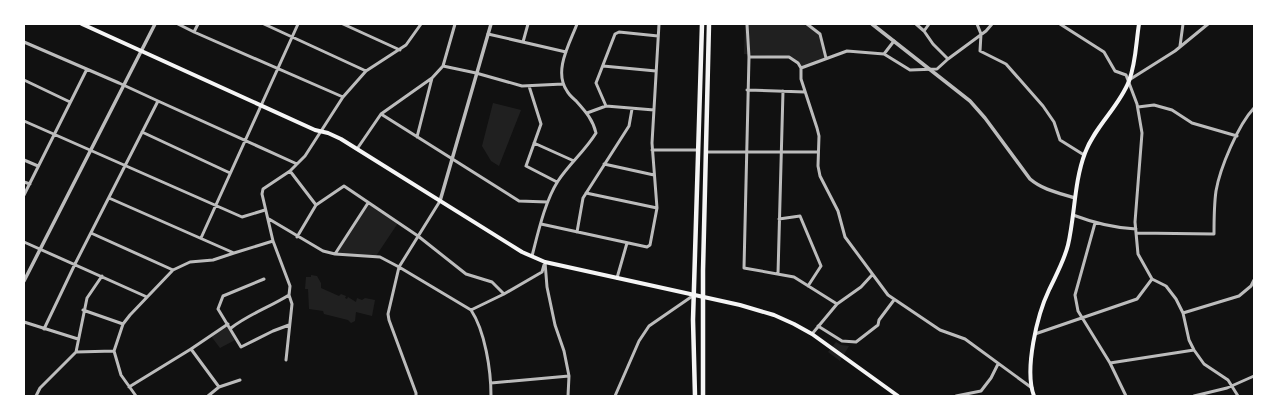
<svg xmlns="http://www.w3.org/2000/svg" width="1278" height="420" font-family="'IBM Plex Serif',serif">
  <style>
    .green { fill: #202020 }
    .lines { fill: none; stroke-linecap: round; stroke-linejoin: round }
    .minor { stroke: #bcbcbc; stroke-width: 3 }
    .tertiary { stroke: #bcbcbc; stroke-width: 3.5 }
    .secondary { stroke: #f5f5f5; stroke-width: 4 }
    .primary { stroke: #f5f5f5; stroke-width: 4.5 }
  </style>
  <rect width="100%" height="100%" fill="#111"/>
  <path class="green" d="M745,24H806L821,35L826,59L801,68L798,63L789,58L744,54Z
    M493,103L521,110L499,166L491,161L482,146Z
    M368,203L398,223L376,256L335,254Z
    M311,275L317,276L321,283V288L339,296L341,294L346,296L345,298L347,299L348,297L356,302L357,298L362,300L365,298L375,300L372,316L356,312L355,321L351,323L348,320L324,314L323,311L309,309L308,289H305L306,277H311Z
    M228,324L237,339L220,348L211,336Z
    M836,342L841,345L849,346L840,361L828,352Z"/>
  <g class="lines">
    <path class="minor" d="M178,24L194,32
      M198,24L194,32L343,97
      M264,24L366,71
      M343,24L400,50
      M747,24L749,57L744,268L794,277L837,304
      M807,24L820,34L826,58
      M916,24L924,31L933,44L948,59
      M977,24L981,34L980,51L1006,64L1043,106L1054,122L1060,140L1084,155
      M1060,24L1104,52L1115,71L1126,75L1137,104L1142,133L1135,222L1138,254L1152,279L1166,286L1176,299L1183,313L1189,340L1194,350L1204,364L1228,380L1238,396
      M924,31L929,24
      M488,34L566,52
      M24,42L119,83L158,101
      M523,42L528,24
      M1180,46L1183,24
      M884,54L894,41
      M749,57H789L798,63L801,68V79L817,128L819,136L818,166L820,176L838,211L845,237L888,295L940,330L965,339L1032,388
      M443,66L476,73L522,86L563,84
      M603,66L656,71
      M801,68L847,51L884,54L910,70L937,69L948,59L986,31L992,24
      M24,80L70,102
      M1129,80L1175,51L1208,24
      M529,86L541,124L526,166L557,182
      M747,90L805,92
      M606,106L596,83L615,34L619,32L658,36
      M1138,107L1154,105L1172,110L1192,123L1237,136
      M587,113L606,106L654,110
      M381,114L519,201L547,202
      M24,121L242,217L265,210
      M142,132L230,173
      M417,137L432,78
      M534,143L574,161
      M357,149L381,114L432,78L443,66L455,24
      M652,150H698
      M706,152H818
      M24,160L38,166
      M604,164L654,175
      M290,171L316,205
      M24,182L30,184
      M586,193L657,208
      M24,195L87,69
      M109,198L234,253L273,241
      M1073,215C1094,223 1113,228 1136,229
      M269,219L323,251L335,254L380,257L399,267L471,310C485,331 491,370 491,396
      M779,219L800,216L821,266L808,286
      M1095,223L1075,295L1078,311L1110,363L1126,396
      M541,224L647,247L650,245L657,208L652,143L659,24
      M577,232L583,198L629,126L632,109
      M91,233L173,270
      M1136,233L1214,234C1214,220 1214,205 1216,191C1220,168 1238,125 1254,108
      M297,237L316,205L344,186L418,236L466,274L492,282L504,294
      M201,238L298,24
      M24,242L147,297
      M335,254L368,203
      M532,256C538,233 545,201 558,181C569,164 585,151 596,133C593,120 586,112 577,102C574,99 569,95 567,91C553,71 570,43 577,24
      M545,262L547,287L555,325L564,351L569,376L568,396
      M778,274L783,91
      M617,278L627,243
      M264,279L223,296L218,309L241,347L273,331L289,325
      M83,310L123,324
      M471,310L504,294L542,272L544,265
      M1183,313L1239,296L1251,286L1254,280
      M24,322L78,339
      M818,326L842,341L856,342L878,325L879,320L894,300
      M231,328C249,314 270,307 289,295
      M44,329L75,264L158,101L297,164
      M812,334L837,304L861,287L872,275
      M1035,334L1137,299L1152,279
      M191,349L219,387
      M76,352L114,351
      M286,360L292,304L289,295L290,286L273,241L262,194L263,189L290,171L305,156L343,97L366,71L406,45L421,24
      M1110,363L1194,350
      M491,383L569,376
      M129,387L191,349L228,324
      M36,396L40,388L76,352L87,298L102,276
      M136,396L121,375L114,351L123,324L130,315L173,270L190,262L213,260L234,253
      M208,396L219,387L240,380
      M416,396V393L389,320L388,314L399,267L440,201
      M615,396L639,341L649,326L694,295
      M956,396L981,391L991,378L998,364
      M1194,396L1227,388L1254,376"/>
    <path class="tertiary" d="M872,24L970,101L985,118L1030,179C1043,190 1059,193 1075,198
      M440,201L491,24
      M24,281L155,24"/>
    <path class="secondary" d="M82,24L315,130L328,133L341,139L522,252L545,262L740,305L774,315L794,324L812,334L898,396
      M1034,396C1024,370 1037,315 1049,290C1056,275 1064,261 1068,245C1075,215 1074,182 1085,153C1095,126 1119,107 1129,81C1136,63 1136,42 1139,24"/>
    <path class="primary" d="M695,396L693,320L702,24
      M703,396V271L709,24"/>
  </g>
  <rect width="1278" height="420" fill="none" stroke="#ffffff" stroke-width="50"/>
</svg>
